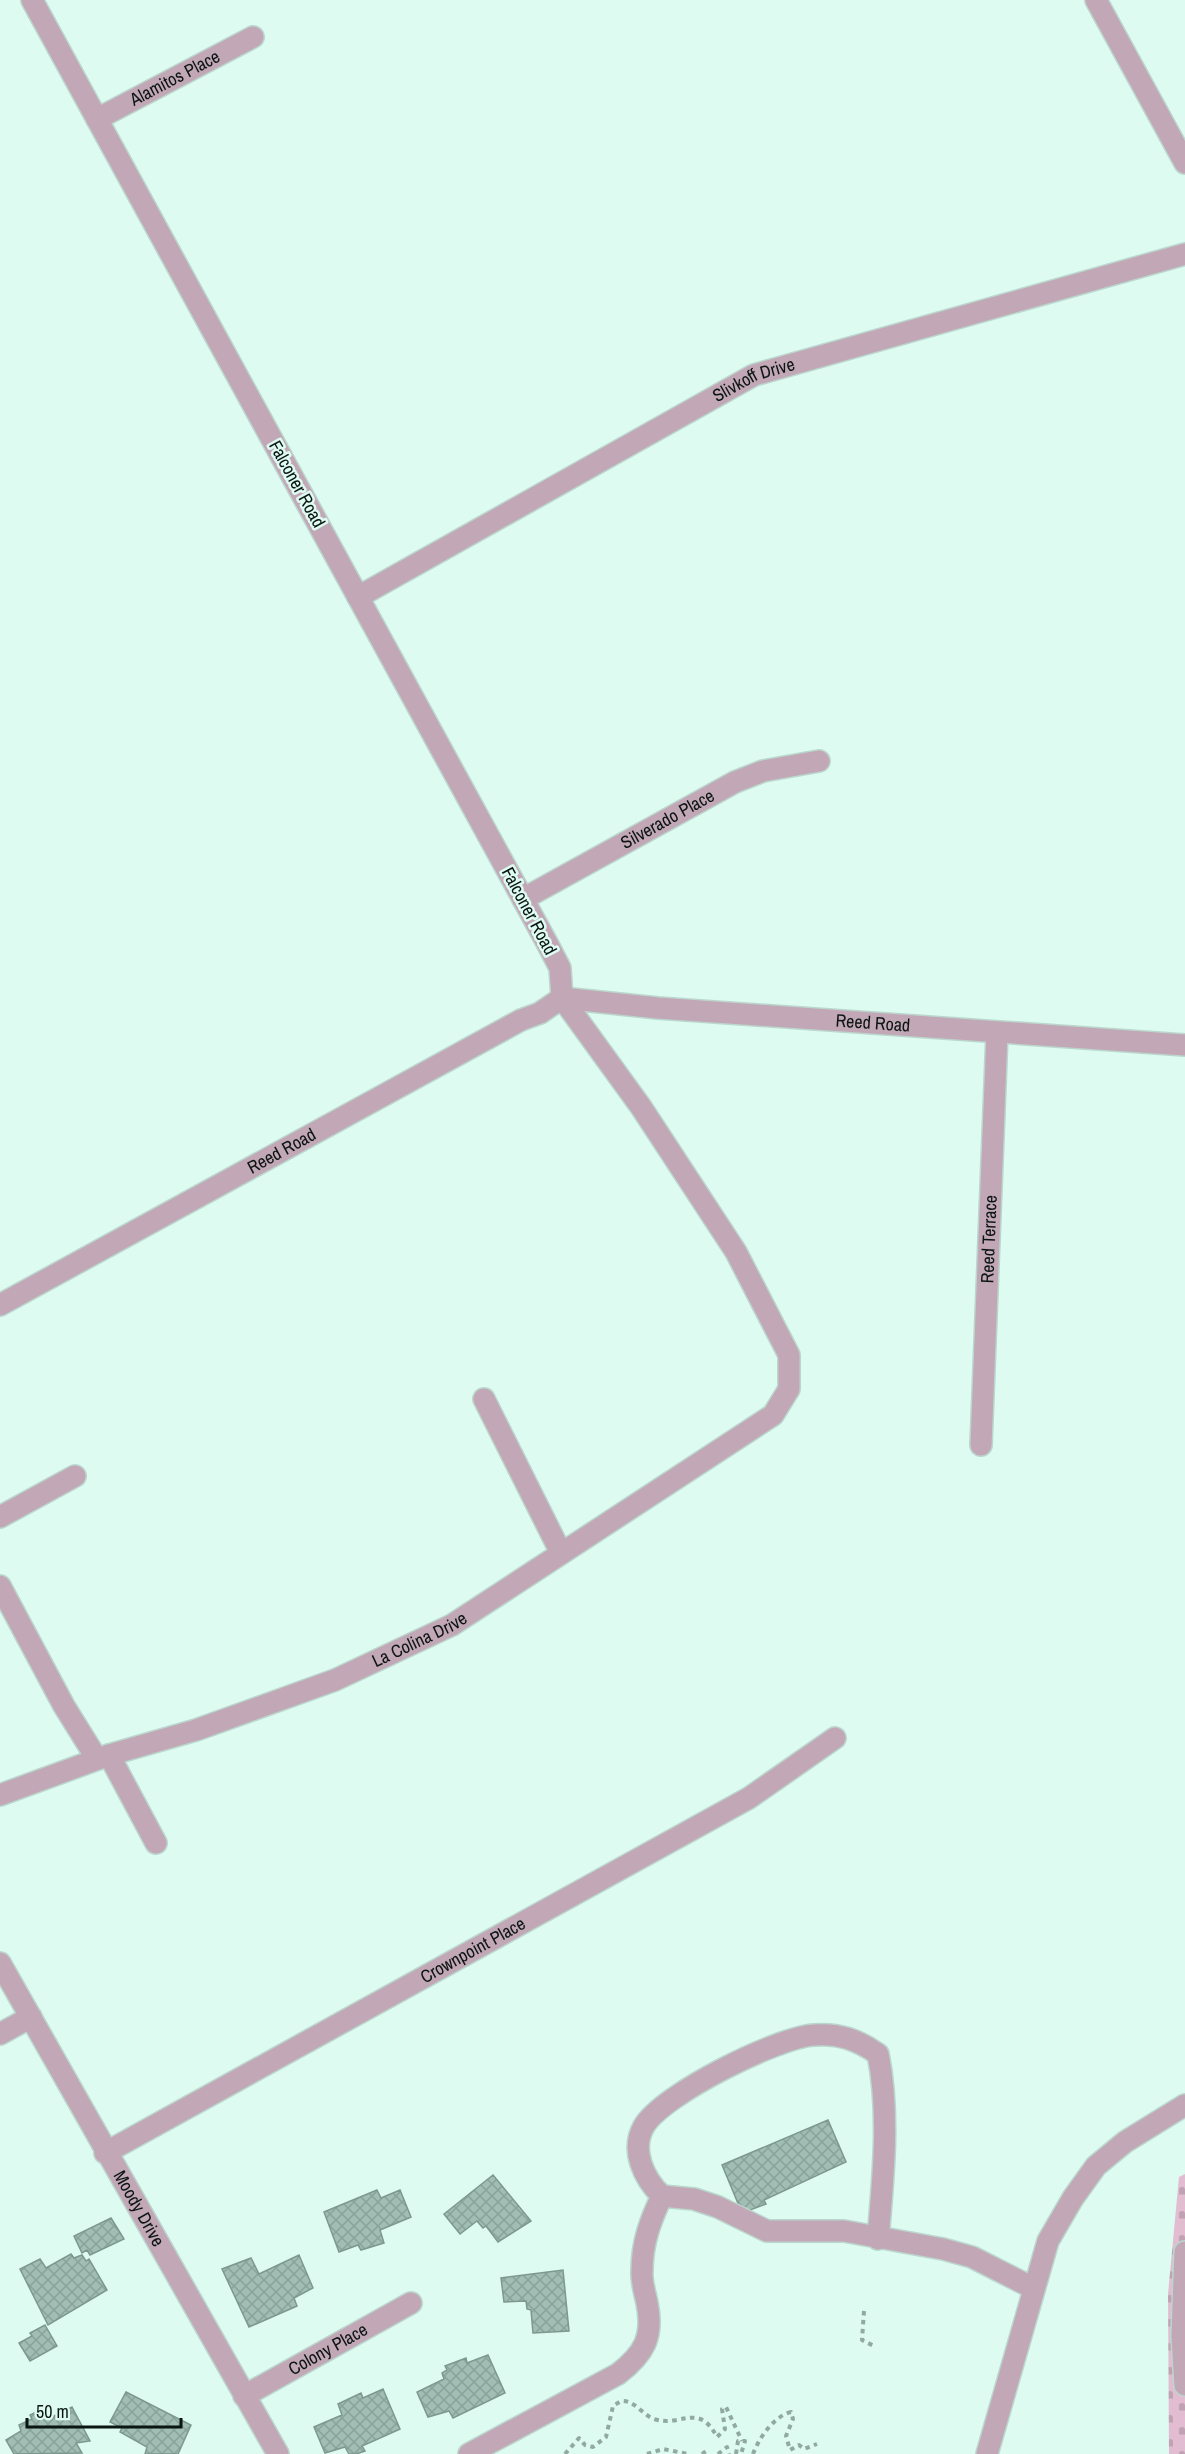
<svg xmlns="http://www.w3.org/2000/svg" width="1185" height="2454" font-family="'Archivo Narrow',sans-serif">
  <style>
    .cemetery { fill: url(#cemetery-stones) }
    .building { fill: url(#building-cross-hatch); stroke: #7c988f; stroke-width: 1.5 }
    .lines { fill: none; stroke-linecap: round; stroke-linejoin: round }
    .minor-casing { stroke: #bbd6cd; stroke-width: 24 }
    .path { stroke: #92a9a2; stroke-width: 4; stroke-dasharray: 4.5 4.5; stroke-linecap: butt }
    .minor { stroke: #c2a7b6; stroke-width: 21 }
    .labels { text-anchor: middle; stroke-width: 5; stroke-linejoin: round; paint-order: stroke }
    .street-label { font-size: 18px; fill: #0b1512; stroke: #ddfbf1 }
  </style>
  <defs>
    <pattern id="cemetery-stones" width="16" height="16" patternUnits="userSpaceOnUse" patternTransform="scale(1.5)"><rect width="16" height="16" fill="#e2bdd1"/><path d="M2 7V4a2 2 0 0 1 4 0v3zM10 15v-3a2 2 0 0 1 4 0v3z" fill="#c1a2b2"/></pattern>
    <pattern id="building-cross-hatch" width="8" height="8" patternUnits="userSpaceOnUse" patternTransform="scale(1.5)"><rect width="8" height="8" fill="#a1beb4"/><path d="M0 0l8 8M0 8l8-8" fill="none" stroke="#89a29a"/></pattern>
  </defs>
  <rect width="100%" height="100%" fill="#ddfbf1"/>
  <path class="cemetery" d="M1185,2174V2454H1169L1168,2294L1179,2177Z"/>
  <path class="building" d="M828,2120L846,2162L764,2200L766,2204L742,2213L722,2165Z
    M493,2175L531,2221L498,2242L486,2226L483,2228L477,2221L460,2234L444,2214Z
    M377,2190L381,2198L400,2190L411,2217L380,2230L384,2243L361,2250L358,2245L339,2252L324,2212Z
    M111,2218L124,2239L90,2255L87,2250L82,2253L74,2236Z
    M71,2254L74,2258L82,2255L86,2261L89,2259L107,2290L48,2325L20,2269L40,2259L46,2268Z
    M299,2255L313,2288L294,2298L297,2306L249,2327L222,2269L251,2258L259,2274Z
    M563,2270L569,2331L533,2333L531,2310L527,2309L526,2301L504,2302L501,2278Z
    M45,2325L57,2346L30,2361L19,2343L32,2336L30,2333Z
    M488,2355L505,2393L453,2418L449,2411L428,2417L417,2392L444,2379L442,2373L447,2370L445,2366L466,2358L467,2363Z
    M383,2389L400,2429L362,2446L365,2451L356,2454H349L345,2447L325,2453L314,2427L342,2415L338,2404L361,2393L363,2398Z
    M126,2392L191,2425L178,2454H145L147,2447L120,2432L122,2428L110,2422Z
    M72,2407L90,2441L76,2443L82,2453L14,2454L6,2440L21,2431L19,2425L32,2419L30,2415L42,2409L48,2419Z"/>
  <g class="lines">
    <defs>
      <g id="minor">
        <path d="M1096,0L1185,163"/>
        <path id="s1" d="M97,119L253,37"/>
        <path id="s2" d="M358,597L754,375L1185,254"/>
        <path id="s3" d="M523,899L735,782L763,771L819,761"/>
        <path id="s4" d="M562,998L658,1008L1185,1045"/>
        <path id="s5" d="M0,1305L521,1020L540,1013L562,998L560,968L547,943L32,0"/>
        <path d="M484,1399L561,1553"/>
        <path id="s6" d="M981,1445L997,1033"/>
        <path d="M0,1517L75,1476"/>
        <path d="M0,1586L64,1706L97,1759"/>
        <path d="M109,1755L156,1843"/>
        <path id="s7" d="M0,1795L109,1755L196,1730L335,1680L452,1625L773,1415L789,1389V1355L736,1252L641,1107L562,998"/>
        <path id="s8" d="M0,1963L278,2454"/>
        <path d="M0,2034L31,2017"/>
        <path id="s9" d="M105,2153L749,1798L835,1738"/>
        <path d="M662,2196C644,2179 630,2150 644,2126C663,2094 778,2037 814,2035C839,2033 858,2040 878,2054C890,2113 883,2179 878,2239"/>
        <path d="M1185,2252L1182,2336L1185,2385"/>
        <path id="s10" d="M244,2396L411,2303"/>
        <path d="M469,2454L618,2374C644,2354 654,2337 647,2303C645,2293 641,2281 642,2271C642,2243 650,2221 662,2196L694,2199L718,2207L767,2231H844L943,2249L972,2257L1033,2288"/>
        <path d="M987,2454L1048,2241L1073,2198L1096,2166L1125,2142L1185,2105"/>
      </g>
    </defs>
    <use href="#minor" class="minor-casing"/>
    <path class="path" d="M864,2311L862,2340L874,2346
      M565,2454L579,2438L585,2445L593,2447L606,2437L613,2406L621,2401C635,2400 641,2414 654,2419C681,2428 698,2401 717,2437L725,2429L722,2409L726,2407L742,2441
      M647,2454L663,2449L688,2454
      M702,2454L706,2451L707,2454
      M718,2454L727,2447L729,2454
      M736,2454L738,2441H745L741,2454
      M753,2454C759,2438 774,2416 791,2412L793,2419L786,2436L790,2450L799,2445L804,2449L817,2444"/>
    <use href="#minor" class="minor"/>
  </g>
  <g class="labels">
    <g class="street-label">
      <text dy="6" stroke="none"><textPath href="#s1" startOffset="88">Alamitos Place</textPath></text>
      <text dy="6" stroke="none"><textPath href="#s2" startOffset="452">Slivkoff Drive</textPath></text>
      <text transform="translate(297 484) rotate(61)" y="6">Falconer Road</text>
      <text dy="6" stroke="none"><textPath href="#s3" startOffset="165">Silverado Place</textPath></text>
      <text transform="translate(529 911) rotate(62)" y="6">Falconer Road</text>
      <text dy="6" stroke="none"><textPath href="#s4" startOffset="312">Reed Road</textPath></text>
      <text dy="6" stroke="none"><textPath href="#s5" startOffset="321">Reed Road</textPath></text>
      <text dy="6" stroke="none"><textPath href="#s6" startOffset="206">Reed Terrace</textPath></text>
      <text dy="6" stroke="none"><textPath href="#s7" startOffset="448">La Colina Drive</textPath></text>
      <text dy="6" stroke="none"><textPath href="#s9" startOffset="420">Crownpoint Place</textPath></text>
      <text dy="6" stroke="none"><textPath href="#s8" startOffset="282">Moody Drive</textPath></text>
      <text dy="6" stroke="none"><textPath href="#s10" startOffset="96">Colony Place</textPath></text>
    </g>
  </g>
  <path d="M27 2418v9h154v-9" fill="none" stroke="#0b1512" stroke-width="3"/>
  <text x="36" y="2418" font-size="18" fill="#0b1512" stroke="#ddfbf1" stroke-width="4.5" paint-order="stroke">50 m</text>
</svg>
